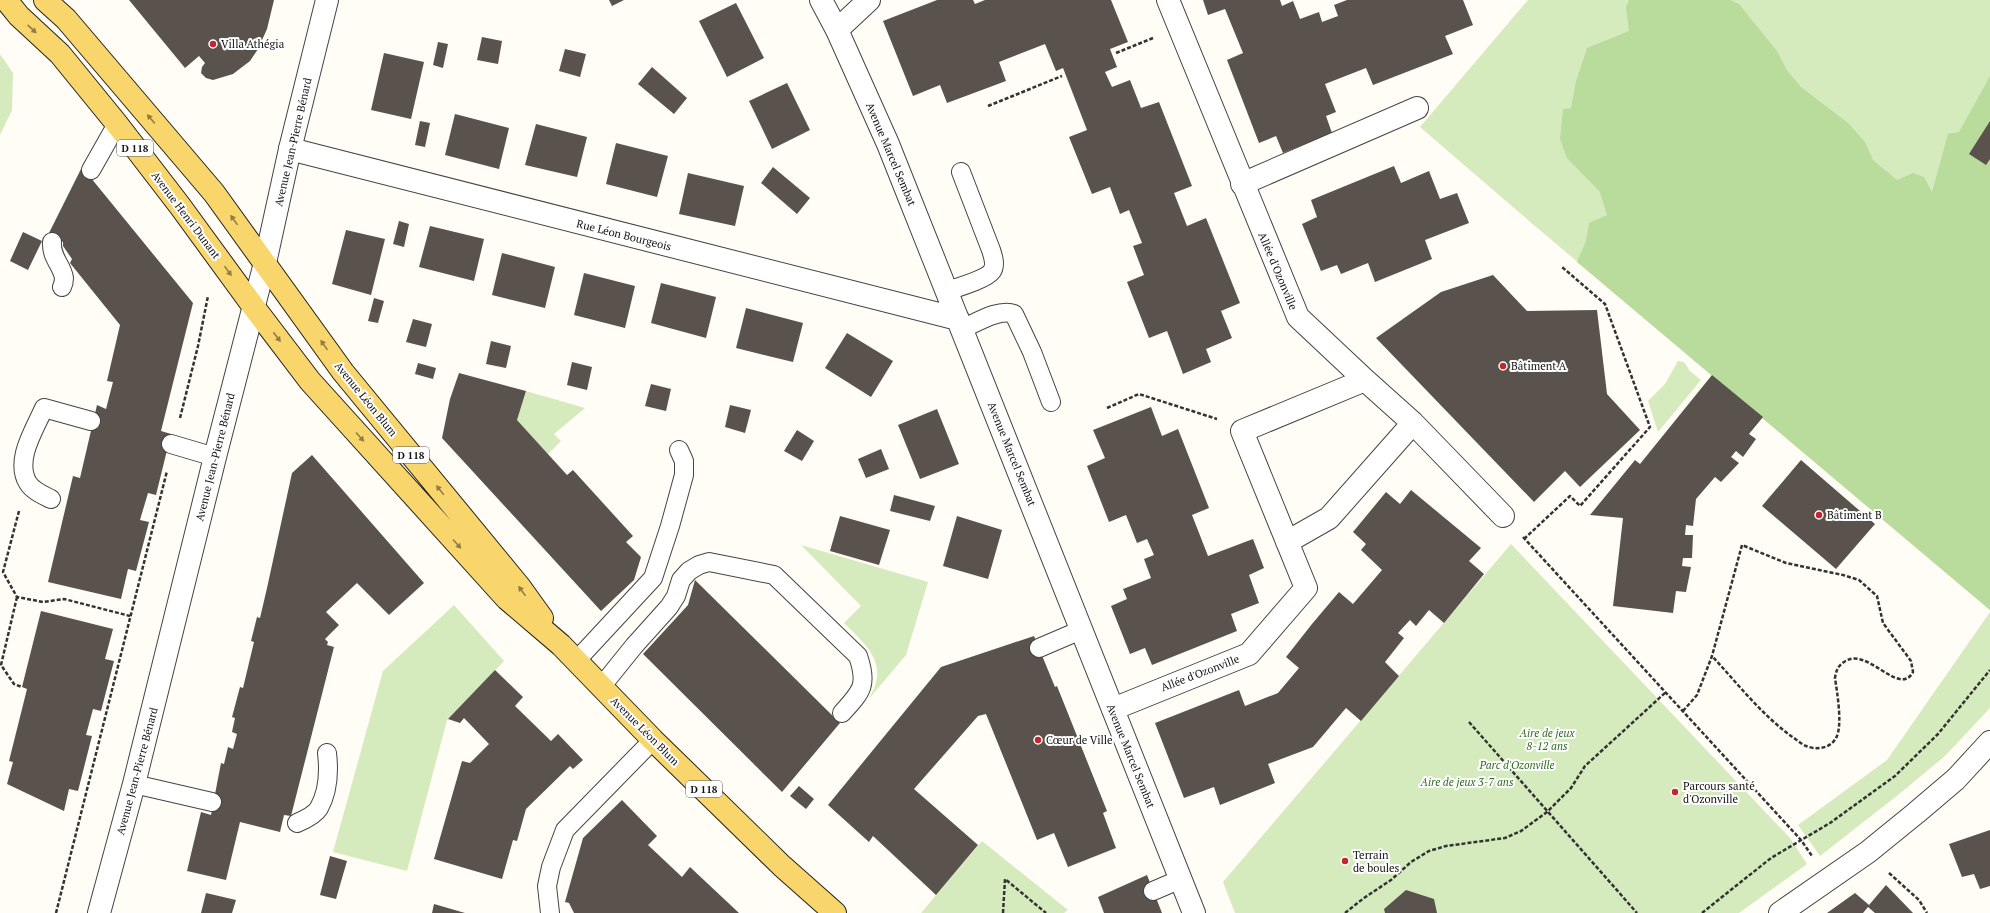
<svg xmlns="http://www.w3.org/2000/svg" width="1990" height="913" font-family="'PT Serif',serif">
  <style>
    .green { fill: #d5ebbd }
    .forest { fill: #b9dc9c }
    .building { fill: #5a524d }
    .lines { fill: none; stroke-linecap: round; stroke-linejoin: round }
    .service-casing { stroke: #444; stroke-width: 20 }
    .pedestrian-casing { stroke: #444; stroke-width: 24 }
    .minor-casing { stroke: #444; stroke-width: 24 }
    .tertiary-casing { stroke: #444; stroke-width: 24 }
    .primary-casing { stroke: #222; stroke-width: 24 }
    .path { stroke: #333; stroke-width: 2.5; stroke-dasharray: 4 2; stroke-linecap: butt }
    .service { stroke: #fff; stroke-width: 18 }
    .pedestrian { stroke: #fff; stroke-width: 22 }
    .minor { stroke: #fff; stroke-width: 22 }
    .tertiary { stroke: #fff; stroke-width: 22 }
    .primary { stroke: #f9d66b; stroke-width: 22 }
    .oneway { fill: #917d42 }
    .poi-dot { fill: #c4262e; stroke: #fff; stroke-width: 1.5 }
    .labels { text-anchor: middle; stroke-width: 4; stroke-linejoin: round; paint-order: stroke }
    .shield { fill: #fff; stroke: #585858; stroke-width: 1 }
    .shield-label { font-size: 10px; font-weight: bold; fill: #111 }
    .poi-label { font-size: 11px; fill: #111; stroke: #fff; text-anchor: start }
    .street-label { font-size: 11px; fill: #111; stroke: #fff }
    .park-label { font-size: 11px; font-style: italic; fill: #2f6b1f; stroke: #fff }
  </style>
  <rect width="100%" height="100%" fill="#fffdf5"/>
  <path class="green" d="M1528,0H1990V610L1535,226L1420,127Z
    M0,54L13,73L12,110L0,135Z
    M1678,361L1684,362L1690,371L1701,380L1658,432L1648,401L1665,384Z
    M526,391L585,408L554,434L561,441L548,454L517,420Z
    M1511,544L1790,838L1807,864L1739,913H1235L1223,882Z
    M801,545L928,582L906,655L868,700C890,665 869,648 844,623L861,606Z
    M454,605L504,661L447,720L407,871L333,852L383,671Z
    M1990,612V708L1945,756L1898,795L1820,856L1798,825L1887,760Z
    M982,841L1068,910L1064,913H921Z"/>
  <path class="forest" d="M1629,0H1730L1739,4L1777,51L1787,70L1801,87L1848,123L1865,142L1873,160L1897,180L1913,173L1924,177L1932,192L1948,134L1959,132L1990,76V610L1577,262L1586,241L1589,223L1607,215L1600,192L1567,158L1560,139L1563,109L1571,108L1576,81L1587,48L1629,31L1626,7Z"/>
  <path class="building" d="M129,0H274L267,29L258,49L250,61L233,74L213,80L206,78L201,73L202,67L205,63L199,56L185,68Z
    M609,0H624L612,6Z
    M937,0H973L975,4L985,0H1111L1128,42L1110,49L1117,67L1105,72L1112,87L1130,80L1141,108L1159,102L1192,186L1174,193L1187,226L1206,218L1240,303L1221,311L1232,338L1206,349L1211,362L1183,374L1167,331L1149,338L1127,282L1144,275L1133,246L1142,243L1129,210L1120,214L1110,187L1092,194L1069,137L1087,130L1063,68L1056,71L1045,44L999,62L1006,81L947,103L940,85L913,96L883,21Z
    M1203,0H1280L1282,6L1293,1L1300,19L1319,12L1322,22L1338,16L1334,5L1347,0H1463L1473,25L1445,36L1453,54L1373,85L1366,68L1325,84L1336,112L1326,116L1332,133L1283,153L1276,136L1259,143L1227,60L1243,53L1225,9L1208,15Z
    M736,3L764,58L727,77L699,21Z
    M482,37L502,41L498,64L477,60Z
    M438,42L448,44L443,68L433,65Z
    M565,49L586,54L580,77L559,71Z
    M384,53L424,62L411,119L371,110Z
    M652,67L687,98L674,114L638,84Z
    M787,83L810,130L772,149L749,101Z
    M455,114L509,128L499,169L445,155Z
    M420,121L430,123L425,147L415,145Z
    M1990,121V159L1986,165L1969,154Z
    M536,124L587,137L577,177L525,165Z
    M616,143L668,156L657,197L606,184Z
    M1394,166L1401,183L1429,171L1440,199L1457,193L1469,223L1425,240L1432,259L1375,282L1368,263L1341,274L1337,265L1321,271L1302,224L1317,217L1311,200Z
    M82,167L193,303L161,431L171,434L156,495L148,493L140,520L149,522L136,571L128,569L121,599L48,582L73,476L80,478L97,405L106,409L113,382L107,381L120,325L70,263L72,259L63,246V242L48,235Z
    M773,167L810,198L797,214L761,183Z
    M688,173L744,186L735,226L679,214Z
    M399,221L409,224L404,247L393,244Z
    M430,226L484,239L474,281L419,267Z
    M346,230L385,239L371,295L332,284Z
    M23,232L42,241L28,270L10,261Z
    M502,253L555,267L545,308L492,295Z
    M584,273L635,286L625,328L574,315Z
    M1493,275L1527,311L1597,310L1607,394L1640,430L1580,487L1565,471L1534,502L1376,338L1441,292Z
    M661,283L716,297L706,338L651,323Z
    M374,298L384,301L378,323L368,321Z
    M746,308L803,323L793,362L736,348Z
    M413,319L432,324L426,347L406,342Z
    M847,333L893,361L871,397L825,368Z
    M491,341L511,346L506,368L486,364Z
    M572,362L592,367L587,390L567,385Z
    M418,363L436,368L433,379L415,374Z
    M459,373L526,391L517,420L567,475L573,470L633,536L626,542L641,557L634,580L601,611L442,438L450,399Z
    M1712,375L1763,417L1749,434L1756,439L1743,457L1736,451L1731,457L1739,463L1721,482L1715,477L1696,499L1693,526L1686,525L1685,535H1693L1692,558H1683L1682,566L1691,567L1686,592L1676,591L1673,613L1613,606L1623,518L1590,515L1635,460L1640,464Z
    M651,384L671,389L666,411L645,406Z
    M730,405L751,410L745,433L725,427Z
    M1151,407L1162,436L1178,429L1209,508L1192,515L1208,556L1253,539L1264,568L1249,575L1259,603L1231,614L1237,631L1152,665L1145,648L1130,654L1111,606L1127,599L1123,589L1151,578L1144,559L1154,555L1147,539L1137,543L1126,515L1109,522L1087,466L1105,458L1093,430Z
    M937,409L959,464L920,479L898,425Z
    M797,430L814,441L802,461L784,451Z
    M881,449L889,469L866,478L858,459Z
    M312,455L424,583L389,615L357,583L326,612L339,625L325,639L328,642L327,645L334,647L291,816L284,815L280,832L240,822L226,880L187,871L201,812L211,815L221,763L224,764L228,747L233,749L237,734L232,732L235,718L232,717L240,687L243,688L254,642L251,641L257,617L260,618L267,588L292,473Z
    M1801,460L1875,524L1836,569L1762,506Z
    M1411,490L1481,548L1469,561L1484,574L1444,623L1429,610L1416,626L1410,620L1398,633L1404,638L1385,662L1399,676L1361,721L1346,708L1313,747L1268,764L1275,783L1220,805L1214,787L1184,798L1155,723L1239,690L1245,706L1278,693L1299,668L1286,657L1312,624L1339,592L1353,604L1382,570L1361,550L1366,544L1353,532L1386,492L1400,504Z
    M894,495L935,506L930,521L890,511Z
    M840,516L890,530L879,565L830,551Z
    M957,516L1002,530L988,579L943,566Z
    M695,580L840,723L782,792L643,654L688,605Z
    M41,611L113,629L105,659L114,661L101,711L93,709L86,735L92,736L78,791L69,789L64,811L7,784L13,762L9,761L27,689L22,687Z
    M1034,636L1055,687L1057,686L1107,811L1103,813L1116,848L1068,867L1054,833L1037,840L986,714L978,716L914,789L978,845L936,895L873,836L869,842L828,805L941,667Z
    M495,670L523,697L515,706L551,741L558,734L583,760L573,769L570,766L526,809L517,841L513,840L502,879L434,859L462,761L470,763L489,744L464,718L460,723L448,719Z
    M799,786L814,799L806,809L790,796Z
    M622,800L657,836L648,845L682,877L690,867L739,913H574L569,903L565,902L583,838Z
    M1990,830V886L1980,889L1974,874L1962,877L1949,844Z
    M330,856L347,861L336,899L320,895Z
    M1147,875L1162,913H1104L1098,897Z
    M1886,885L1913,913H1875L1868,907L1863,913H1827L1855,893L1869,905Z
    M1406,890L1434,899L1437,913H1385L1384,909Z
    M206,893L236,900L232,913H201Z
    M434,904L465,913H432Z"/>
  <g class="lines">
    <defs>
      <path id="service" d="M91,170L117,124
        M52,242C51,258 62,265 64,278C64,280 63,285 62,287
        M947,291C956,288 987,279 992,271C996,265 993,256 991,250L961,172
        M962,329C976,323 999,308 1014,314L1032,352L1051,402
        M171,444L215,457
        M51,499C43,495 33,491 28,483C14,460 35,429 44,408L91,421
        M1039,648L1081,630
        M576,661L653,578L670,526L684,475V461L679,450
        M601,687L634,646L669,607L676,596L681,580L689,571L699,565L709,562L774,575L858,656C868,685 862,691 842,713
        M134,784L212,802
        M297,823C304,820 315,815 319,808C328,792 329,770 327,753
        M1153,891L1181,879
        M550,913L547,886L551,867L565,830L653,740"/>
      <path id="pedestrian" d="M837,30L869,0
        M1242,184L1417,108
        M1365,380L1413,423L1503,516
        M1287,542L1329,518L1413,423
        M1113,709L1249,654L1306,588L1242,431L1365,380L1298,317L1168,0"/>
      <path id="minor" d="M821,0L837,30L888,144L1194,913
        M290,149L958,319"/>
      <path id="tertiary" d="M99,913L134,784L215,457L265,263L290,149L327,0
        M1780,913L1868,852L1916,813L1956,779L1990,742"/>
      <path id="primary" d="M6,0L19,16L60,54L117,124L180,206L253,306L310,381L507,599L561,645L653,740L782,866L835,913
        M45,0L66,19L214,193L343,372L519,586L542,618"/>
    </defs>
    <use href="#service" class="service-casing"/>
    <use href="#pedestrian" class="pedestrian-casing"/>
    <use href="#minor" class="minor-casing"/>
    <use href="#tertiary" class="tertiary-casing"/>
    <use href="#primary" class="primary-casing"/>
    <path class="path" d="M1116,53L1153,38
      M988,106L1062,76
      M1107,408L1139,394L1217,419
      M180,418L198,346L208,296
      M19,511L3,572L17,597L43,602L64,599L130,616
      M1523,537L1801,840L1812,856
      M1524,539L1570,496L1580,506L1650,427L1605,304L1562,267
      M17,597L1,665L14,684L22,687
      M1683,711L1697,695L1712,656L1742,545L1786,563L1843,575L1859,580L1877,596L1883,623L1911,661L1913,672C1899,698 1867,645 1844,662C1838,666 1836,671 1835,678C1837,692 1843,726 1836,738C1830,749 1816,750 1806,746C1801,744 1796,739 1791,736C1761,714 1737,683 1712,656
      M1469,722L1637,913
      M1889,873L1919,900L1927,913
      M56,913L167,471
      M1003,913L1005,879L1046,913
      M1345,913L1364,898L1391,880L1411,862L1429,851L1446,846L1505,838L1521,831L1547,812L1571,788L1585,766L1666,692
      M1702,913L1771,858L1830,823L1895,776L1938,734L1990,670"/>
    <use href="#service" class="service"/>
    <use href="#pedestrian" class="pedestrian"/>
    <use href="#minor" class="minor"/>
    <use href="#tertiary" class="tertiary"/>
    <use href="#primary" class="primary"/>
  </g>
  <defs><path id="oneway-solid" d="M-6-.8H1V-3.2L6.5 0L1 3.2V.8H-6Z"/></defs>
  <g class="oneway">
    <use href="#oneway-solid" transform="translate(32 29) rotate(43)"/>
    <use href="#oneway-solid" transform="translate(151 119) rotate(-130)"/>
    <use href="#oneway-solid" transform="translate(234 220) rotate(-126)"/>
    <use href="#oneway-solid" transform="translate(228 271) rotate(54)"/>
    <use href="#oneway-solid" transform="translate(277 337) rotate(53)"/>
    <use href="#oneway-solid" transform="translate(324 345) rotate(-125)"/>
    <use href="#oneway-solid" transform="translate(360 437) rotate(48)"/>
    <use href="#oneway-solid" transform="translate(440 490) rotate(-129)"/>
    <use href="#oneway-solid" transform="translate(457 544) rotate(48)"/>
    <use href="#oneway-solid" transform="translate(522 591) rotate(-126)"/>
  </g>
  <g class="poi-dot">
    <circle cx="213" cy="44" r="4"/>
    <circle cx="1503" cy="366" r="4"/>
    <circle cx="1819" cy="515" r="4"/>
    <circle cx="1038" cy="740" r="4"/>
    <circle cx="1675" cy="792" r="4"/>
    <circle cx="1345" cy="861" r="4"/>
  </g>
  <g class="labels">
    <g class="shield">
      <rect x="117" y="140" width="36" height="16" rx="3"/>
      <rect x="393" y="447" width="36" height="16" rx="3"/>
      <rect x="686" y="781" width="36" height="16" rx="3"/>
    </g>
    <g class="shield-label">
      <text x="135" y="152">D 118</text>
      <text x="411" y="459">D 118</text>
      <text x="704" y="793">D 118</text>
    </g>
    <g class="poi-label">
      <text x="221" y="48">Villa Athégia</text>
      <text x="1511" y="370">Bâtiment A</text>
      <text x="1827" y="519">Bâtiment B</text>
      <text x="1046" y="744">Cœur de Ville</text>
      <text x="1683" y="790">Parcours santé<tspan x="1683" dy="13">d'Ozonville</tspan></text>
      <text x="1353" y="859">Terrain<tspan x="1353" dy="13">de boules</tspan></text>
    </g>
    <g class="street-label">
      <text transform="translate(293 142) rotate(-77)" y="4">Avenue Jean-Pierre Bénard</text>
      <text transform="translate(891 154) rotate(67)" y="4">Avenue Marcel Sembat</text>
      <text transform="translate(186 215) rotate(53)" y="4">Avenue Henri Dunant</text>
      <text transform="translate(624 235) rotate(14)" y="4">Rue Léon Bourgeois</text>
      <text transform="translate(1278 271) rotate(67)" y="4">Allée d'Ozonville</text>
      <text transform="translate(366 399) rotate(51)" y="4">Avenue Léon Blum</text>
      <text transform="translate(1012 454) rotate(68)" y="4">Avenue Marcel Sembat</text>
      <text transform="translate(215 457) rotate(-76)" y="4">Avenue Jean-Pierre Bénard</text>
      <text transform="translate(1200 673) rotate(-21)" y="4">Allée d'Ozonville</text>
      <text transform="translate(645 731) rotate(45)" y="4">Avenue Léon Blum</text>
      <text transform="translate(1131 756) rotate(68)" y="4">Avenue Marcel Sembat</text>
      <text transform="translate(137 771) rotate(-75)" y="4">Avenue Jean-Pierre Bénard</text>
    </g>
    <g class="park-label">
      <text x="1547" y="737">Aire de jeux<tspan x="1547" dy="13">8-12 ans</tspan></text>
      <text x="1517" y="769">Parc d'Ozonville</text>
      <text x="1467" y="786">Aire de jeux 3-7 ans</text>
    </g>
  </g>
</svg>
